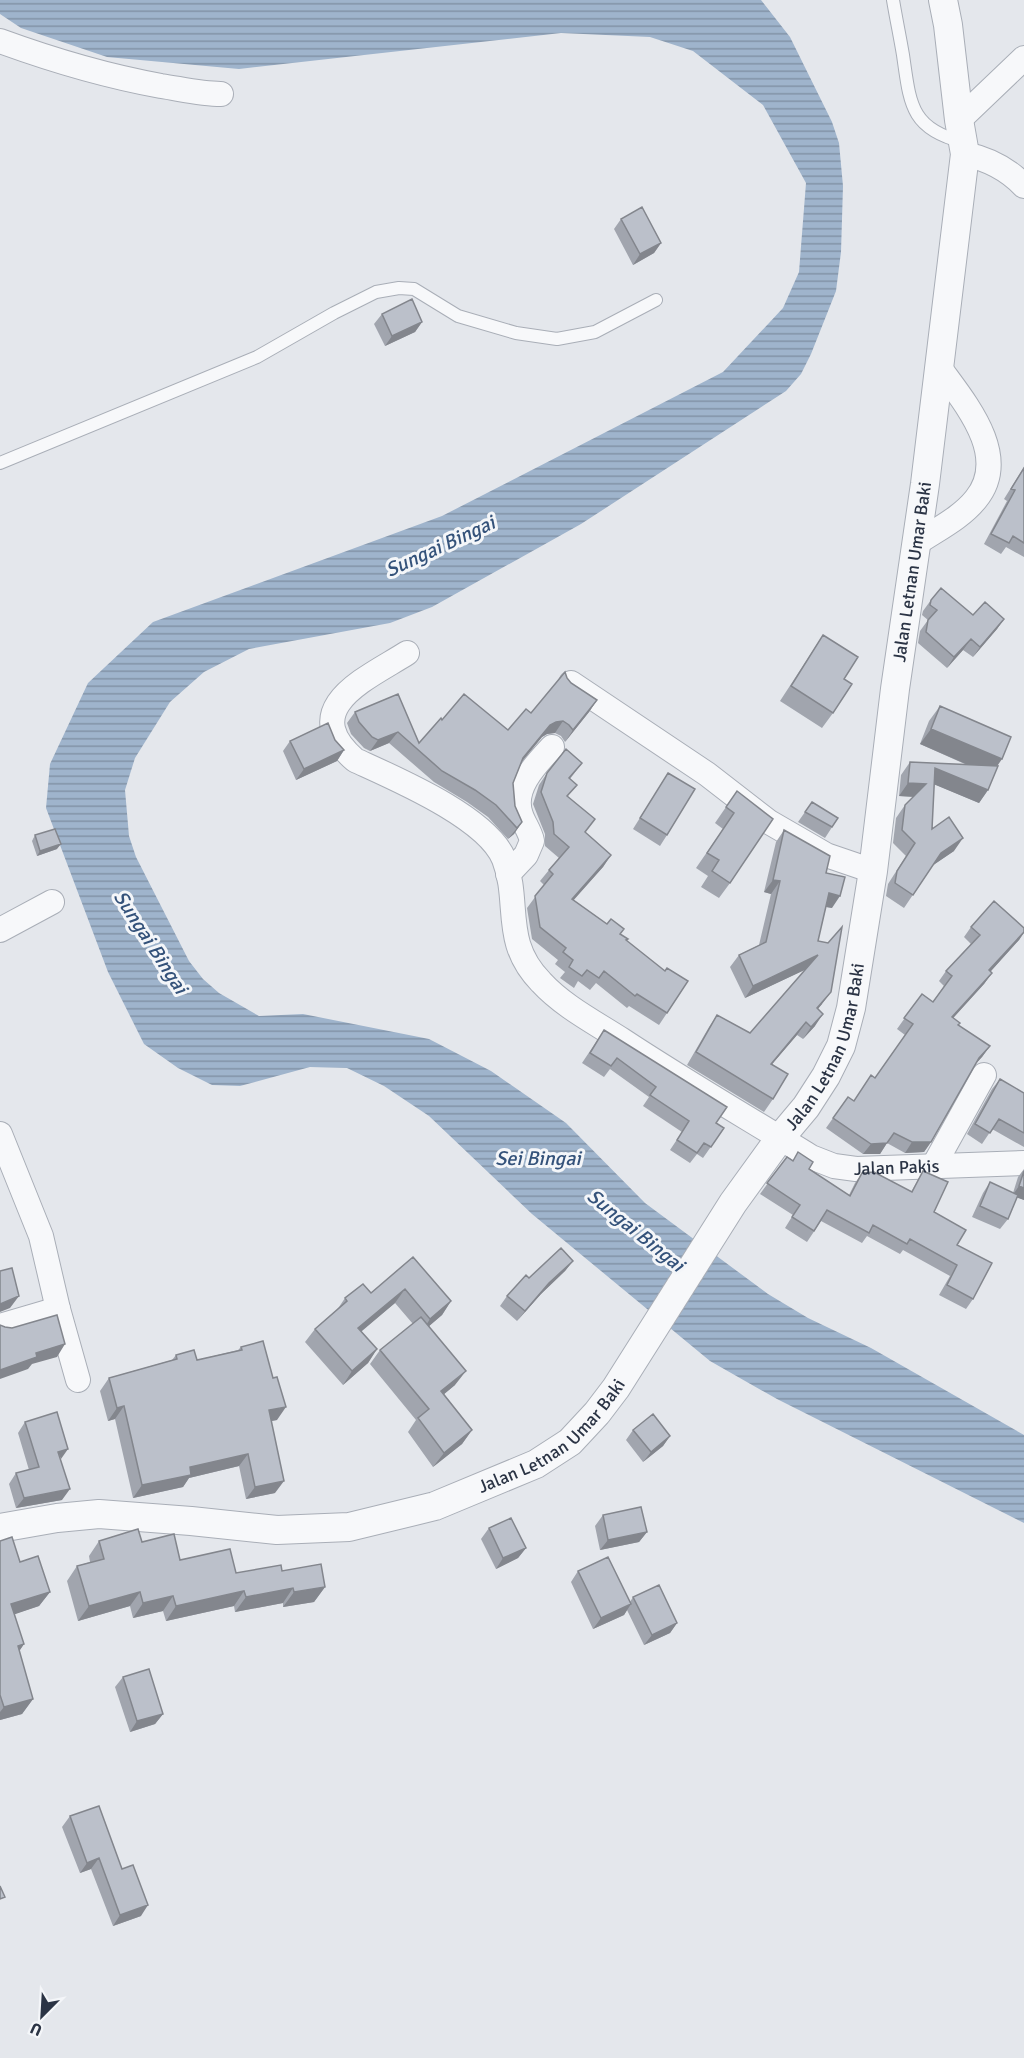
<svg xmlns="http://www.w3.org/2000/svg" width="1024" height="2058" font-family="Signika,sans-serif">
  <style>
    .water { fill: url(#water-rules) }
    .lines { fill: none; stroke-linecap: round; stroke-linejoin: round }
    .service-casing { stroke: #a9aeb7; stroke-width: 14 }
    .minor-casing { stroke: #a9aeb7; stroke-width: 26 }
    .tertiary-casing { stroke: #a9aeb7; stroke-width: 30 }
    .service { stroke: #f7f8fa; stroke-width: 12 }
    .minor { stroke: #f7f8fa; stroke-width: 24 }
    .tertiary { stroke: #f7f8fa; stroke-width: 28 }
    .wall { fill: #a1a5ae }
    .shaded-wall { fill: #83868d }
    .building { fill: #bbc0ca; stroke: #83868d; stroke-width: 1.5 }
    .labels { text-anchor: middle; stroke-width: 6; stroke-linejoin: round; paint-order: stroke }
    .street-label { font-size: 18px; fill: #2b3445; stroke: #f4f6f9 }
    .water-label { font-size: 20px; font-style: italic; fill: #34527a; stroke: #f4f6f9 }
  </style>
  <defs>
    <pattern id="water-rules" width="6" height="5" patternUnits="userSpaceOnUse" patternTransform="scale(1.5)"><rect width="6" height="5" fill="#9fb4cc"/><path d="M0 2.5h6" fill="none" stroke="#8293a7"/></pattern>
  </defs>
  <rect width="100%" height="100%" fill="#e4e7ec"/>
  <path class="water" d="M0,0H761L790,37L832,122L839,143L843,186L841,252L836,291L811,354L801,374L786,391L581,524L432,607L390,623L249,649L204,672L170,702L135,758L125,790L129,836L136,857L189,961L203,979L219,993L259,1016L303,1014L429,1039L491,1071L566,1123L645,1203L768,1294L808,1318L871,1348L1024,1435V1523L777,1399L710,1361L532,1214L429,1116L384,1086L347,1068L310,1067L240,1086L212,1085L178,1068L144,1044L108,972L46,808L50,764L88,683L153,622L442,516L723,372L783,308L799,272L806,183L763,105L693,51L650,37L561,33L239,69L107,57L21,28L0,14Z"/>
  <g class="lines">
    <defs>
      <path id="service" d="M893,0C896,18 900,37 903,55C910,103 910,129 963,142
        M0,463L257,357L334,313L376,292L399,288L414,289L458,316L516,333L557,339L595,332L656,300"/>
      <g id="minor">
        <path d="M0,41C52,60 106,76 161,86C181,89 201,94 221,94"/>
        <path d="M959,120L1024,58"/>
        <path d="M965,154C988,159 1008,169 1024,186"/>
        <path d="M917,543C936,530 961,518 976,499C1011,456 965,403 939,367"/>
        <path id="s1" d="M407,653C368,678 295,708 355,760C394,778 487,817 504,859C521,903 501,941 541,982C563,1006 594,1022 622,1040C684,1081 748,1118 811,1157L834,1166L856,1169L1024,1163"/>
        <path d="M571,683L707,774L769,822L826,855L873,871"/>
        <path d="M508,874L526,855L532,841C530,831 524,824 521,815C511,789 536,764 552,747"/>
        <path d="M0,930L52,902"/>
        <path d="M0,1134L41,1236L58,1309L78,1380"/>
        <path d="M933,1167L984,1075"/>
        <path d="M0,1326L58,1309"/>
      </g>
      <g id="tertiary">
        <path id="s2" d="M0,1528L57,1518L99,1514L191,1521L277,1530L349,1527L435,1506L536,1464L570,1442L597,1413L616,1388L733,1203L780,1138L806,1107L826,1076L841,1046L851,1008L873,871L895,689L925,484L965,154L959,120L948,25L943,0"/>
      </g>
    </defs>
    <use href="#service" class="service-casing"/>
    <use href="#minor" class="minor-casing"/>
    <use href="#tertiary" class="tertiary-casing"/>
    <use href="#service" class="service"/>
    <use href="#minor" class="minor"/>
    <use href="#tertiary" class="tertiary"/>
  </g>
  <path class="wall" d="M621,219L661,243L654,253L633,265L614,229Z
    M382,314L422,322L415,332L385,346L374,324Z
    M1024,467V557L1006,547L1001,554L984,544L1007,501L1004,499Z
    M931,600L973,615L1004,619L997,629L973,657L963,650L947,668L918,643L920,631L928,620L922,615L923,611Z
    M823,635L844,679L833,713L822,728L780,701Z
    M567,678L571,683L597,700L589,712L565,742L561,736L555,733L547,734L542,737L522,761L513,783L515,806L522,822L514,834L508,839L488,817L467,802L434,782L389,743L370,751L364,748L351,734L347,723L355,712L398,694L419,743L442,720L508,730L531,713Z
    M940,706L997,766L988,790L979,803L934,784L932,829L954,851L933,865L904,908L886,896L888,884L906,856L893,843L896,818L905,805L914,797L899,796L901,775L910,762L967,765L920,744L929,721Z
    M335,740L344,750L337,761L296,780L283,751L290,741Z
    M582,763L570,779L568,797L586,833L611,855L603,867L573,900L620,934L626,940L667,1013L659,1025L629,1006L627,1008L596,983L590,990L578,981L574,988L560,978L565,972L555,964L558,960L532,939L527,908L544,885L540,881L549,870L559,858L545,846V834L533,804L539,785L547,773Z
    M668,773L667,835L660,846L633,829Z
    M737,791L730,883L719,898L701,887L708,876L696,868L723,829L715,823Z
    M812,802L838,818L825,838L798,822Z
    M784,830L826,873L832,908L826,907L818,941L822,1004L818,1009L815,1026L803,1039L797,1035L772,1064L773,1099L764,1112L687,1065L709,1027L717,1015L750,1033L806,969L745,998L730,967L739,955L759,945L771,894L764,892L776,842Z
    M35,835L57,849L37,856L32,841Z
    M971,927L1024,928V933L1019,940L990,972L992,973L984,984L953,1018L958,1025L990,1046L982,1057L975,1064L931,1142L924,1152L905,1153L887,1143L880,1154H863L826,1128L848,1097L854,1101L875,1078L905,1035L897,1029L922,994L933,1002L944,986L939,981L946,971L971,944L964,937Z
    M604,1030L716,1123L724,1128L703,1158L697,1154L690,1163L670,1150L682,1132L643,1106L649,1097L610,1069L604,1077L582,1063Z
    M1000,1079L1024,1093V1147L992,1129L982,1144L967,1134L992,1089Z
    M787,1157L809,1169L849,1195L855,1183L862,1173L911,1192L923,1171L934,1212L957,1245L973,1299L966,1309L939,1295L950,1276L903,1250L900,1254L867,1236L862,1243L821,1221L807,1242L785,1228L793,1215L760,1194Z
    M1024,1169V1200L1017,1197L1008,1219L1000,1229L972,1217L983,1193L990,1182L1013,1193L1018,1177Z
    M413,1257L451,1301L442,1315L429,1326L455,1385L444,1394L472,1430L462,1444L433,1467L408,1432L416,1420L370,1364L380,1350L413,1324L395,1303L361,1331L377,1349L368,1363L343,1385L305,1342L315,1329L337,1310L345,1298L371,1293Z
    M573,1261L565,1271L541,1294L517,1321L500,1306L507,1296L529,1278Z
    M241,1347L277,1420L271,1421L275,1493L246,1499L239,1466L189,1478L183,1487L133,1498L115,1419L108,1421L100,1391L109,1378L172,1360L176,1355L197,1360L238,1350Z
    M25,1422L61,1460L62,1500L16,1508L9,1484L16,1473L29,1470L18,1433Z
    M633,1430L670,1436L663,1446L643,1462L626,1440Z
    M603,1515L647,1532L639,1542L600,1550L595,1526Z
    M489,1528L526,1548L518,1558L496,1569L481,1539Z
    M0,1541L50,1592L39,1606L14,1614L24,1644L19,1651L33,1699L22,1714L0,1720Z
    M99,1541L142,1542L180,1560L236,1573L282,1571L325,1587L314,1602L283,1607V1603L235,1612L234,1606L166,1621L163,1611L133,1618L130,1606L78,1621L67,1581L77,1566L90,1562L89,1556Z
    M578,1571L630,1602L633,1597L677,1623L670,1633L644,1645L627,1610L624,1615L593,1629L571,1582Z
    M123,1677L163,1714L155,1724L130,1732L115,1687Z
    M70,1816L122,1869L141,1916L113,1926L91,1869L80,1873L62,1827Z"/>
  <path class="shaded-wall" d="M661,243L654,253L633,265L640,254Z
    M422,322L415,332L385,346L392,336Z
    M1004,619L997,629L973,657L980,647Z
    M971,639L963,650L947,668L954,657Z
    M597,700L589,712L565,742L573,730Z
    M563,721L555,733L547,734L542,737L515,770L523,758L550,725L556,722Z
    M931,729L1002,759L991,775L920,744Z
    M398,732L389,743L370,751L378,740Z
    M344,750L337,761L296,780L304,769Z
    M935,768L988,790L979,803L926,781Z
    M908,783L926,784L917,797L899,796Z
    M522,822L514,834L508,839L517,828Z
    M963,838L954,851L932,866L941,853Z
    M61,844L57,849L37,856L40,851Z
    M611,855L603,867L564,911L572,899Z
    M773,880L780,881L771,894L764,892Z
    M829,893L840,896L832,908L821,906Z
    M1024,932L1019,940L982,981L989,970Z
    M818,955L809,968L745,998L753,986Z
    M992,973L984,984L945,1027L952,1017Z
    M831,992L822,1004L808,1020L817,1008Z
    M823,1014L815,1026L803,1039L811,1027Z
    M806,1022L797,1035L762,1076L771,1064Z
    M990,1046L982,1057L972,1068L979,1058Z
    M912,1142H931L924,1152L905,1153Z
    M887,1143L880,1154H863L871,1144Z
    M1019,1186L1024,1188V1200L1012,1196Z
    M573,1261L565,1271L541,1294L517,1321L525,1311L549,1283Z
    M405,1289L395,1303L349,1342L358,1328Z
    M19,1296L10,1308L0,1312V1304Z
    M451,1301L442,1315L421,1333L430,1319Z
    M65,1344L57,1357L32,1364L28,1369L0,1379V1370L36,1353Z
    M377,1349L368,1363L343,1385L352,1371Z
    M466,1371L455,1385L431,1405L441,1391Z
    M124,1406L115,1419L108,1421L117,1408Z
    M286,1407L277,1420L260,1423L269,1410Z
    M472,1430L462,1444L433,1467L444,1453Z
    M670,1436L663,1446L643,1462L651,1452Z
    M68,1449L61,1459L58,1452Z
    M248,1454L239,1466L189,1478L183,1487L133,1498L142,1485L190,1467Z
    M284,1481L275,1493L246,1499L255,1487Z
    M70,1489L62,1500L16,1508L24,1498Z
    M647,1532L639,1542L600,1550L608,1540Z
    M526,1548L518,1558L496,1569L503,1558Z
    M325,1587L314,1602L283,1607L294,1592Z
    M293,1588L283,1603L235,1612L246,1597Z
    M244,1591L234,1606L166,1621L176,1606Z
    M50,1592L39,1606L1,1619L11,1604Z
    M140,1592L130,1606L78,1621L89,1606Z
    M173,1596L163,1611L133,1618L143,1603Z
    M631,1604L624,1615L593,1629L601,1618Z
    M677,1623L670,1633L644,1645L652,1635Z
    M24,1644L14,1659L18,1646Z
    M33,1699L22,1714L0,1720V1712L4,1707Z
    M163,1714L155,1724L130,1732L137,1721Z
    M99,1858L91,1869L80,1873L87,1863Z
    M148,1905L141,1916L113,1926L120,1915Z"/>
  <path class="building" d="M642,207L661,243L640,254L621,219Z
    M412,299L422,322L392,336L382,314Z
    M1024,468V543L1013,536L1009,543L991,534L1015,490L1011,489Z
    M941,588L973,615L985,602L1004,619L980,647L971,639L954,657L926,632L928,620L937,610L930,605L931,600Z
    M823,635L858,657L844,679L852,684L833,713L791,686Z
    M565,672L567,678L571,683L597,700L573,730L569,725L563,721L556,722L550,725L523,758L513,783L515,806L522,822L517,828L496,805L475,790L442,771L398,732L378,740L372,737L359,722L355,712L398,694L419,743L441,718L442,720L464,694L508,730L526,709L531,713Z
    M940,706L1011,737L1002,759L931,729Z
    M328,723L335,740L344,750L304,769L290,741Z
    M566,749L582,763L569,778L577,785L567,796L595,819L585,832L611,855L572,899L607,924L611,919L624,929L620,934L628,939L626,940L665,971L667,968L688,981L667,1013L637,994L635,996L604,971L599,978L587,970L582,976L569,967L573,960L563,952L566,948L540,927L535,896L553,874L549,870L569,847L554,834L553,822L541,792L547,773Z
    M910,762L998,766L988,790L935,768L932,829L949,817L963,838L941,853L913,895L895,883L897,871L915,843L902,830L905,805L926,784L908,783Z
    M668,773L695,789L667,835L640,818Z
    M737,791L773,819L730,883L712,871L719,860L707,853L734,813L726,807Z
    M812,802L838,818L832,827L805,812Z
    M55,829L61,844L40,851L35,835Z
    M784,830L830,856L826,873L845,877L840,896L829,893L818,941L828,943L842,927L831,992L817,1008L823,1014L811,1027L806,1022L771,1064L788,1074L773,1099L696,1052L717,1015L750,1033L818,955L753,986L739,955L766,942L780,881L773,880Z
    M994,901L1024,928V932L989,970L992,973L952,1017L960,1023L958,1025L990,1046L979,1058L931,1142H912L894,1133L887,1143L871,1144L833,1118L848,1097L854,1101L871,1075L875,1078L913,1024L904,1018L922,994L933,1002L952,976L946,971L980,935L971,927Z
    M604,1030L727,1107L716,1123L724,1128L711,1147L704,1143L697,1153L677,1140L689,1121L650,1095L656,1087L617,1058L611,1066L590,1053Z
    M1000,1079L1024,1093V1133L999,1119L990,1133L975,1124Z
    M798,1152L813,1162L809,1169L850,1196L862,1173L874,1172L912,1192L923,1171L948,1182L934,1212L966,1230L957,1245L992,1263L973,1299L947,1285L957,1265L910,1239L907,1244L873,1225L869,1233L827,1210L814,1231L792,1217L800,1205L767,1183L787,1157L793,1161Z
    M1024,1171V1188L1019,1186Z
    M990,1182L1018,1195L1008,1219L980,1206Z
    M561,1248L573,1261L549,1283L525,1311L507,1296L526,1275L529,1278Z
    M413,1257L451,1301L430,1319L405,1289L358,1328L377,1349L352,1371L315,1329L347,1301L345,1298L363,1284L371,1293Z
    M12,1268L19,1296L0,1304V1271Z
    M57,1315L65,1344L36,1353L37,1357L0,1370V1325L5,1327L12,1328Z
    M421,1317L466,1371L441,1391L472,1430L444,1453L418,1418L429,1409L380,1350Z
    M263,1341L273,1378L277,1377L286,1407L269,1410L284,1481L255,1487L248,1454L190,1467L191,1475L142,1485L124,1406L117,1408L109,1378L177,1359L176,1355L194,1350L197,1360L242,1350L241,1347Z
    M57,1412L68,1449L58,1452L70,1489L24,1498L16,1473L39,1467L25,1422Z
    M653,1414L670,1436L651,1452L633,1430Z
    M641,1507L647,1532L608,1540L603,1515Z
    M511,1518L526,1548L503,1558L489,1528Z
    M138,1529L142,1542L174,1534L180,1560L230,1549L236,1573L281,1565L282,1571L321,1564L325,1587L294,1592L293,1588L246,1597L244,1591L176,1606L173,1596L143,1603L140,1592L89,1606L77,1566L104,1559L99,1541Z
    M12,1537L20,1562L38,1556L50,1592L11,1604L24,1644L18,1646L33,1699L4,1707L0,1695V1541Z
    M608,1557L631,1604L601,1618L578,1571Z
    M659,1585L677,1623L652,1635L633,1597Z
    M149,1669L163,1714L137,1721L123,1677Z
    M99,1806L122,1869L133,1865L148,1905L120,1915L99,1858L87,1863L70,1816Z
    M0,1886L5,1897L0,1899Z"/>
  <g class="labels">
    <g class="street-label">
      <text dy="6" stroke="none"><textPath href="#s2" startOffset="1550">Jalan Letnan Umar Baki</textPath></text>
      <text dy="6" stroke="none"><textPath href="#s2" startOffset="1064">Jalan Letnan Umar Baki</textPath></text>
      <text dy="6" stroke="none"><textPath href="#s1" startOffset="874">Jalan Pakis</textPath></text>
      <text dy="6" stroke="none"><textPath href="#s2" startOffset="578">Jalan Letnan Umar Baki</textPath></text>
    </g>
    <g class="water-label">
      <text transform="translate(440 546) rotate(-25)" y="7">Sungai Bingai</text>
      <text transform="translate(151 942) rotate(57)" y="7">Sungai Bingai</text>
      <text x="538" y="1165">Sei Bingai</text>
      <text transform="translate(636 1230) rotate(39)" y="7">Sungai Bingai</text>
    </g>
  </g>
  <g transform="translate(42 2016) rotate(204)" stroke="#f4f6f9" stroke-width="4.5" paint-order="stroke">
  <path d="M0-4.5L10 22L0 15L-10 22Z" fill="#2b3445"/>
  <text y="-9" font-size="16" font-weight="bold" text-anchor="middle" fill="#2b3445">U</text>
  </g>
</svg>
